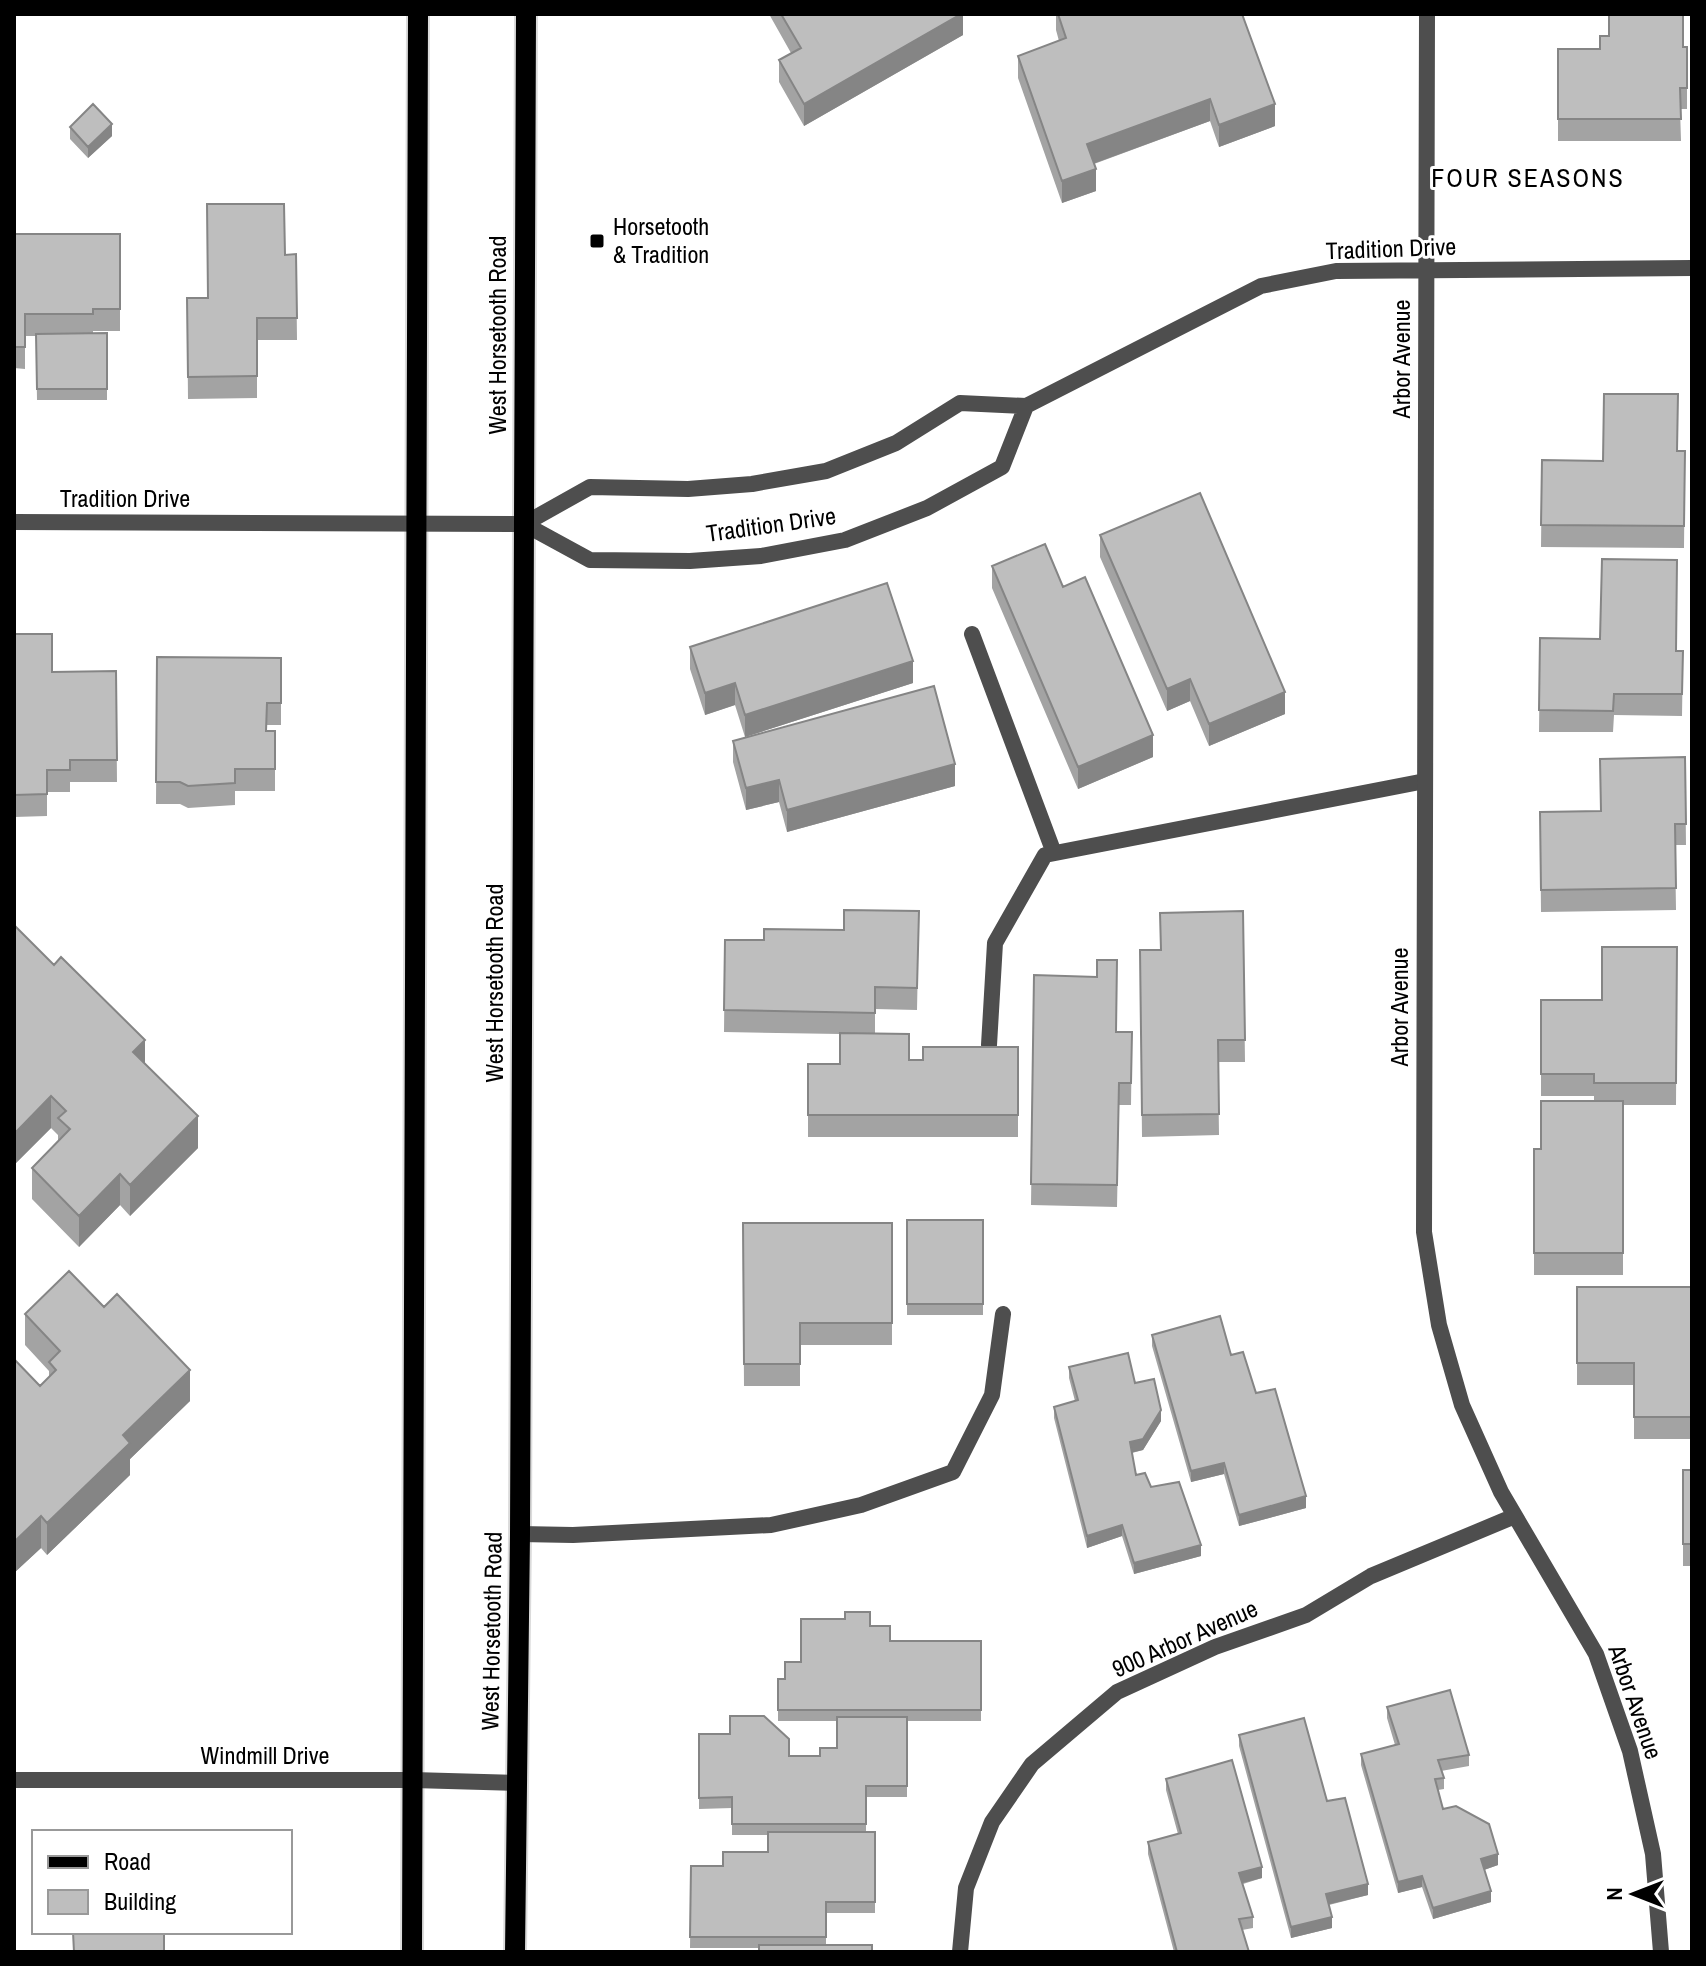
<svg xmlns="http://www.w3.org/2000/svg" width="1706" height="1966" font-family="'Archivo Narrow',sans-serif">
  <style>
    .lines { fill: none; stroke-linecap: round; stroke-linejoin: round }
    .primary-casing { stroke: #dbdbdb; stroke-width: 24 }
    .lane { stroke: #4e4e4e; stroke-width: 16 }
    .street { stroke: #4e4e4e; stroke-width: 16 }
    .primary { stroke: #000; stroke-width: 20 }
    .wall { fill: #a3a3a3 }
    .shaded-wall { fill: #858585 }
    .building { fill: #bebebe; stroke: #858585; stroke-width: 2 }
    .poi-dot { fill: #000; stroke: #fff; stroke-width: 3 }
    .labels { text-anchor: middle; stroke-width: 6; stroke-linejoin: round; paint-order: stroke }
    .poi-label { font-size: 24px; fill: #000; stroke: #fff; text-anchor: start }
    .street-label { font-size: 24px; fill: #000; stroke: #fff }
    .neighbourhood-label { font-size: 26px; letter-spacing: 2px; fill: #000; stroke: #fff }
  </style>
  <rect width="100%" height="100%" fill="#fff"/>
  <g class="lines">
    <defs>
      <path id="primary" d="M412,1952L418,14
        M515,1952L520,1534L526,14"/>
    </defs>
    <use href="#primary" class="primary-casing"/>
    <path class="lane" d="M972,634L1054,853
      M989,1045L995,943L1045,855L1425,781
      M520,1534L573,1535L771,1525L861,1505L953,1472L992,1395L1003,1314"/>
    <path class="street" d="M1427,14L1424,1232L1439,1325L1462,1405L1501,1492L1596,1654L1630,1751L1653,1854L1661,1952
      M14,522L524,524L590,560L690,561L761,556L845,540L927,508L1002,467L1026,406
      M524,524L590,487L688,489L752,484L826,471L896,443L960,403L1026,406L1261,286L1336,271L1692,268
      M14,1780H413L516,1783
      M960,1952L966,1888L992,1822L1032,1764L1117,1692L1215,1647L1306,1615L1371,1576L1515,1516"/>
    <use href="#primary" class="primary"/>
  </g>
  <path class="wall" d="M769,14H963V35L804,126L779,82V60L791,53Z
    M1056,14H1242L1275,126L1219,147L1210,121L1094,164L1096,191L1062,203L1018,78V56L1059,41L1056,30Z
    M1687,47V109H1680L1681,141H1558V49Z
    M70,127L112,136L88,158L70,139Z
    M14,234H120V331H93V333H107V400H37L36,336H25V369L14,368Z
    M296,254L297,340H257V398L188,399L187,298H208L285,255Z
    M1677,451H1685L1684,548L1541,547L1542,460L1603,461Z
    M1100,535L1285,714L1209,746L1190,701L1167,711L1100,557Z
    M992,566L1063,587L1153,757L1078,789L992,588Z
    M14,634L52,672L116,671L117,782H70V792H47V816L14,817Z
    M1540,638L1683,651L1682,716L1614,715L1613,732H1539Z
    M690,647L913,683L745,737L735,705L705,715L690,669Z
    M157,657L281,658V725H267L266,731H275V791H235V805L188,808L180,804H156Z
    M733,741L955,786L787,832L779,802L746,810L733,762Z
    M1685,757L1686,845H1675L1676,910L1541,912L1540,812L1601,811Z
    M919,911L917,1010L875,1009V1033L909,1060H923L1018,1047V1137H808V1064H840V1034L724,1032L725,940H764L844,930Z
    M1243,911L1245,1062H1218L1219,1135L1142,1137L1140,950H1160Z
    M14,925L145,1063L198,1148L130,1216L120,1205L79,1247L32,1199V1168L58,1142V1135L51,1128L16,1163L14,1162Z
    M1677,947L1676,1105H1623V1275H1534V1149H1541L1594,1101V1096H1541V1000H1602Z
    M1034,975L1117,1032H1132L1131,1105H1119L1117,1207L1031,1205Z
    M907,1220H983V1315H907Z
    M743,1223H892V1345H800V1386H744Z
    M1577,1287H1692V1439H1634V1385H1577Z
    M25,1314L190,1401L130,1459V1475L47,1555L41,1548L14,1573V1359L40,1386L49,1377V1371L25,1345Z
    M1152,1335L1231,1355L1256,1393L1306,1508L1239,1526L1224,1474L1191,1482L1152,1346Z
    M1069,1367L1135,1383L1161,1421L1143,1450L1132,1453L1136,1475L1151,1487L1201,1556L1134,1574L1122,1536L1087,1548L1054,1418V1407L1075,1401L1069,1378Z
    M1683,1470H1692V1566H1683Z
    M870,1626L890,1641H981V1721H907V1797H866V1832H875V1913H826V1945L759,1948H690L691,1866H723L768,1852V1835H732V1808L699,1809V1734L789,1756H820L837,1748V1721H778V1679H785L801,1662Z
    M1387,1707L1469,1755V1766L1441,1771L1444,1778V1789L1438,1790L1443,1809L1498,1865L1484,1870L1491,1902L1433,1919L1422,1887L1398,1893L1361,1765V1754L1395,1745L1387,1718Z
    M1239,1735L1327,1801L1368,1895L1329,1905L1332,1928L1291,1938L1239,1746Z
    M1166,1779L1262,1878L1243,1884L1253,1917V1928L1242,1930L1249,1952H1174L1148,1854V1842L1178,1834L1166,1790Z"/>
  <path class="shaded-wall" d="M961,14H963V35L804,126V104Z
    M1210,99V121L1087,166V144Z
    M1275,104V126L1219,147V125Z
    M112,124V136L88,158V147Z
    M1096,169V191L1062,203V181Z
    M913,661V683L745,737V715Z
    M1190,679V701L1167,711V689Z
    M735,683V705L705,715V693Z
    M1285,692V714L1209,746V724Z
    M1153,735V757L1078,789V767Z
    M955,764V786L787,832V810Z
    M779,780V802L746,810V788Z
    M145,1040V1072L133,1052Z
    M51,1096V1128L16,1163V1132Z
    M198,1116V1148L130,1216V1185Z
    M120,1174V1205L79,1247V1216Z
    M190,1370V1401L130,1459V1475L47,1555V1523L123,1435Z
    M1161,1410V1421L1143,1450L1130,1453V1442Z
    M1224,1463V1474L1191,1482V1471Z
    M1306,1496V1508L1239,1526V1515Z
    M41,1516V1548L14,1573V1542Z
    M1122,1525V1536L1087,1548V1536Z
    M1201,1545V1556L1134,1574V1563Z
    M1498,1854V1865L1481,1871V1859Z
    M1262,1867V1878L1239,1884V1873Z
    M1422,1876V1887L1398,1893V1882Z
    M1368,1884V1895L1326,1905V1894Z
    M1491,1891V1902L1433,1919V1908Z
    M1332,1917V1928L1291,1938V1927Z"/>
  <path class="building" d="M781,14H961L804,104L779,60L801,48Z
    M1058,14H1242L1275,104L1219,125L1210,99L1087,144L1096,169L1062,181L1018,56L1066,38Z
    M1609,14H1683V47H1687V88H1680L1681,119H1558V49H1600V36H1609Z
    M93,104L112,124L88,147L70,127Z
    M207,204H284L285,255L296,254L297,318H257V376L188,377L187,298H208Z
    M14,234H120V309H93V314H25V347H14Z
    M107,333V389H37L36,334Z
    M1604,394H1678L1677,451H1685L1684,526L1541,525L1542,460L1603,461Z
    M1200,493L1285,692L1209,724L1190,679L1167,689L1100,535Z
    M1045,544L1063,587L1085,577L1153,735L1078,767L992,566Z
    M1602,559L1677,560L1676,651H1683L1682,694H1614L1613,711L1539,710L1540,638L1600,639Z
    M887,583L913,661L745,715L735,683L705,693L690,647Z
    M14,634H52V672L116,671L117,760H70V770H47V794L14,795Z
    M157,657L281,658V703H267L266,731H275V769H235V783L188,786L180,782H156Z
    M934,686L955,764L787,810L779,780L746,788L733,741Z
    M1685,757L1686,824H1675L1676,888L1541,890L1540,812L1601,811L1600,759Z
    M844,910L919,911L917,988L875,987V1013L724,1010L725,940H764V929L844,930Z
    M1243,911L1245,1040H1218L1219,1114L1142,1115L1140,950H1161L1160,913Z
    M14,925L54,965L61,957L145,1040L133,1052L198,1116L130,1185L120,1174L79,1216L32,1168L70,1129L58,1118L66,1111L51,1096L16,1132L14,1130Z
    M1602,947H1677L1676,1083H1594V1074H1541V1000H1602Z
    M1097,960H1117L1116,1032H1132L1131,1083H1119L1117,1185L1031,1184L1034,975L1097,977Z
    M840,1033L909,1034V1060H923V1047H1018V1115H808V1064H840Z
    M1541,1101H1623V1253H1534V1149H1541Z
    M907,1220H983V1304H907Z
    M743,1223H892V1323H800V1364H744Z
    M69,1271L104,1307L117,1294L190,1370L123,1435L130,1443L47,1523L41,1516L14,1542V1359L40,1386L56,1370L49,1362L60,1351L25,1314Z
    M1577,1287H1692V1417H1634V1363H1577Z
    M1220,1316L1231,1355L1243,1352L1256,1393L1275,1389L1306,1496L1239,1515L1224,1463L1191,1471L1152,1335Z
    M1128,1353L1135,1383L1154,1379L1161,1410L1143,1439L1130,1442L1136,1475L1145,1473L1151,1487L1179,1482L1201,1545L1134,1563L1122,1525L1087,1536L1054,1407L1078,1400L1069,1367Z
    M1683,1470H1692V1544H1683Z
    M845,1612H870V1626H890V1641H981V1710H778V1679H785V1662H801V1619H845Z
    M1450,1690L1469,1755L1438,1760L1444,1778L1435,1779L1443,1809L1456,1806L1489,1824L1498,1854L1481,1859L1491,1891L1433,1908L1422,1876L1398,1882L1361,1754L1399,1744L1387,1707Z
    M730,1716H764L789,1739V1756H820V1748H837V1717H907V1786H866V1824H732V1797L699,1798V1734H730Z
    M1304,1718L1327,1801L1345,1798L1368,1884L1326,1894L1332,1917L1291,1927L1239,1735Z
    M1232,1760L1262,1867L1239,1873L1253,1917L1239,1919L1249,1952H1177L1148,1842L1181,1833L1166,1779Z
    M768,1832H875V1902H826V1937H690L691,1866H723V1852H768Z
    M73,1932H164V1952H74Z
    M759,1945H872V1952H759Z"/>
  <rect class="poi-dot" x="589" y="233" width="16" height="16" rx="4"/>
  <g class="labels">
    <g class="poi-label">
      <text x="613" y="235">Horsetooth<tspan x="613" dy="28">&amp; Tradition</tspan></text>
    </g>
    <g class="street-label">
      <text transform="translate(1391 249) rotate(-2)" y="8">Tradition Drive</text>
      <text transform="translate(498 335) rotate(-90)" y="8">West Horsetooth Road</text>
      <text transform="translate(1402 359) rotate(-90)" y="8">Arbor Avenue</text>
      <text x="125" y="507">Tradition Drive</text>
      <text transform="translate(771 525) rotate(-8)" y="8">Tradition Drive</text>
      <text transform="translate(495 983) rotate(-90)" y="8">West Horsetooth Road</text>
      <text transform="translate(1400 1007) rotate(-90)" y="8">Arbor Avenue</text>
      <text transform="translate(492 1631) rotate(-89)" y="8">West Horsetooth Road</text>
      <text transform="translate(1185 1639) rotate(-24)" y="8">900 Arbor Avenue</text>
      <text transform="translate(1635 1702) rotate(71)" y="8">Arbor Avenue</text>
      <text x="265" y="1764">Windmill Drive</text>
    </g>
    <g class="neighbourhood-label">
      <text x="1528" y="187">FOUR SEASONS</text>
    </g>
  </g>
  <rect width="1706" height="1966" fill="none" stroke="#000000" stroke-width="32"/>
  <rect x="32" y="1830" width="260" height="104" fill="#ffffff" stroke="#999999" stroke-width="2"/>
  <rect x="48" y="1856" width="40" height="12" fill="#000000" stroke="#999999" stroke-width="2"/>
  <text x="104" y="1870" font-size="24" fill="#000000">Road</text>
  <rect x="48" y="1890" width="40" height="24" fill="#bebebe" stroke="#999999" stroke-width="2"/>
  <text x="104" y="1910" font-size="24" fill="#000000">Building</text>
  <g transform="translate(1634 1894) rotate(270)" stroke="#ffffff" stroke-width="6" paint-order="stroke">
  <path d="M0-6L14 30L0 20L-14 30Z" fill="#000000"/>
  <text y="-12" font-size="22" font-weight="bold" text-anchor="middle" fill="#000000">N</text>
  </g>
</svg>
